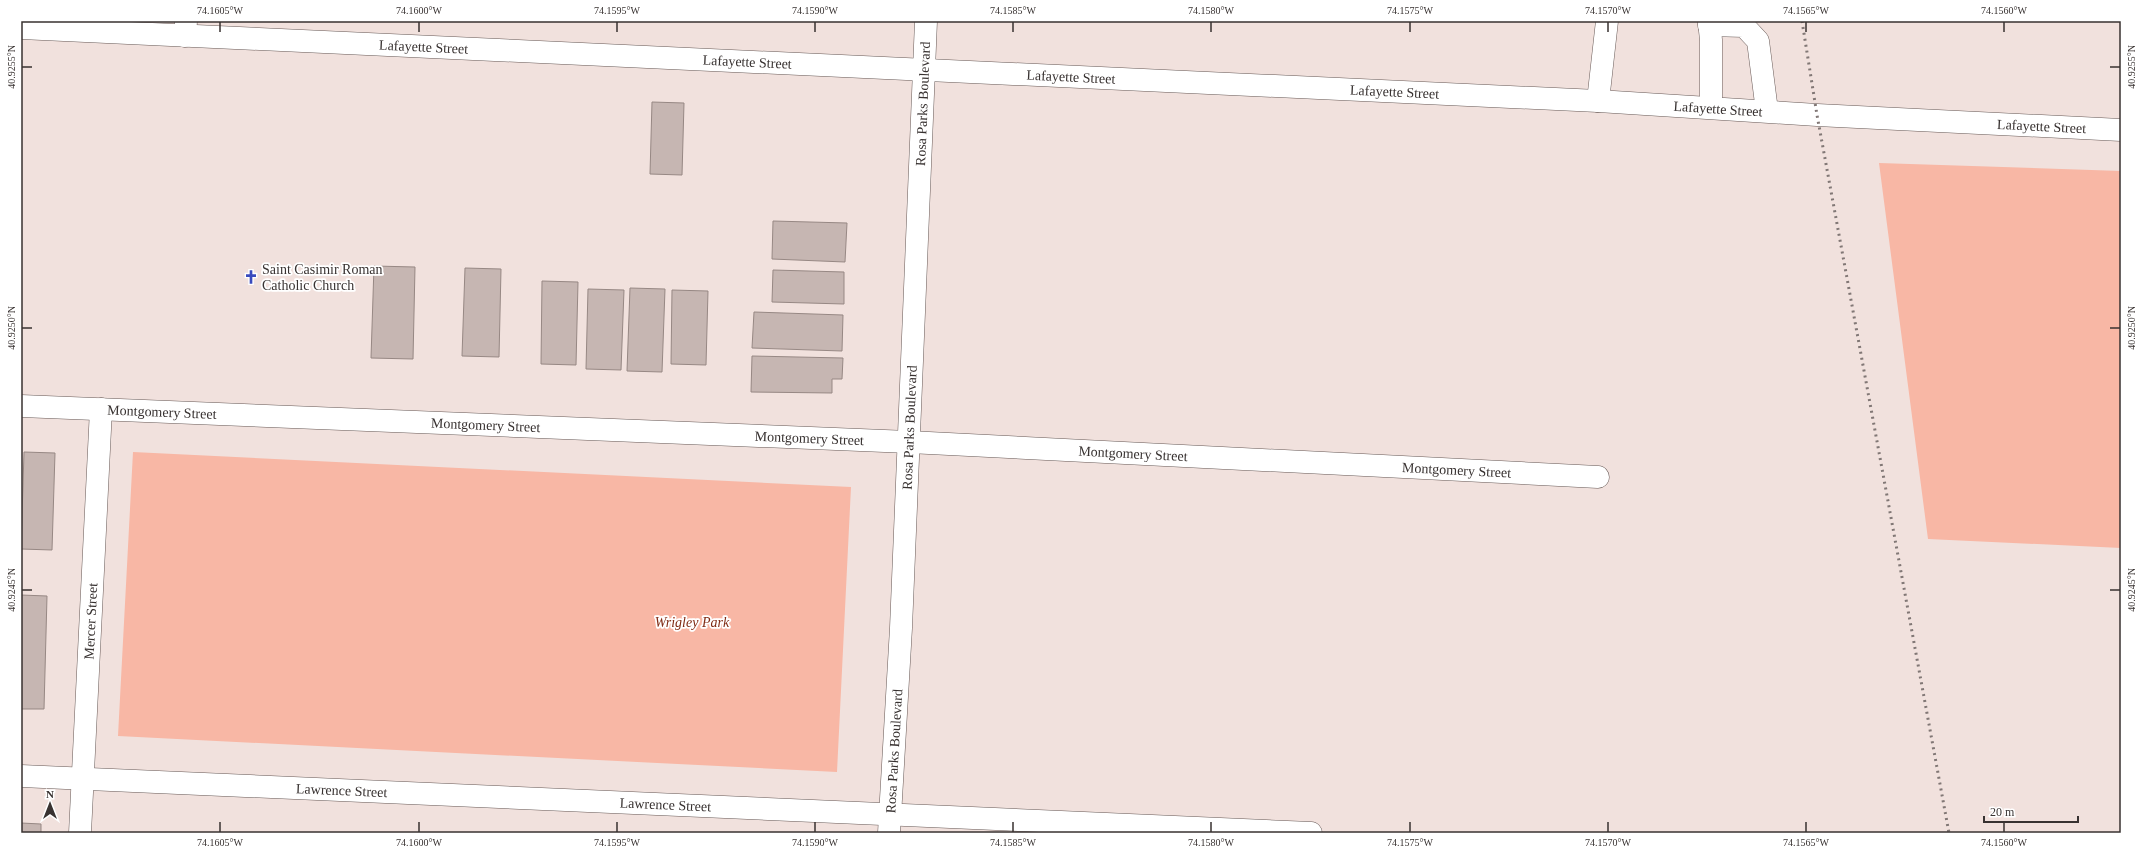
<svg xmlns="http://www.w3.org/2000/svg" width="2142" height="854" font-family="'Times New Roman',serif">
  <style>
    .green { fill: #f8b7a5 }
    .building { fill: #c6b6b2; stroke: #978884 }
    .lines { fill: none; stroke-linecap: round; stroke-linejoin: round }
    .minor-casing { stroke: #675956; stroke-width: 23 }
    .major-casing { stroke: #675956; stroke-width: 23 }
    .minor { stroke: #fff; stroke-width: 22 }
    .major { stroke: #fff; stroke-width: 22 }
    .rail { stroke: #817775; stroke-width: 3; stroke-dasharray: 2 4; stroke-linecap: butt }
    .ticks { fill: none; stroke: #383231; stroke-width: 1.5 }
    .labels { text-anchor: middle; stroke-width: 3.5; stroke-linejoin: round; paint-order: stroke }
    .street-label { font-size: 14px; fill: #383231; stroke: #fff }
    .poi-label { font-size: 14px; fill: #383231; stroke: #fff; text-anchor: start }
    .park-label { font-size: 14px; font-style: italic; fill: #802b14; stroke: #fff }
    .neatline { fill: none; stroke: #383231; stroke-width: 1.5 }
    .ticks-label { font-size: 10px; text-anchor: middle; fill: #383231 }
  </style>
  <rect width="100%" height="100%" fill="#f1e1dd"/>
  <path class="green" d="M1879,163L2121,171V548L1928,539Z
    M133,452L851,487L837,772L118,736Z"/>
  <path class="building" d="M652,102L684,103L682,175L650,174Z
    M773,221L847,223L845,262L772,259Z
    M374,266L415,267L413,359L371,358Z
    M465,268L501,269L499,357L462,356Z
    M773,270L844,272V304L772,302Z
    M542,281L578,282L576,365L541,364Z
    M630,288L665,289L662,372L627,371Z
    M588,289L624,290L621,370L586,369Z
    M672,290L708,291L706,365L671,364Z
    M754,312L843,315L842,351L752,348Z
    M752,356L843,358L842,379H832V393L751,392Z
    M24,452L55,453L52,550L21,549Z
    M21,595L47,596L44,709H21Z
    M21,823L41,824V833H21Z"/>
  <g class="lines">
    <defs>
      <g id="minor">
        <path d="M1709,21L1711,40V107"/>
        <path d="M1709,25L1744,26L1758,41L1767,111"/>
        <path d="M185,36L186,21"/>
        <path d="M1598,101L1607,21"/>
        <path id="s1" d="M21,406L909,442L1598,477"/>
        <path id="s2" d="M21,776L1311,833"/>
        <path id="s3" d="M80,833L101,409"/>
        <path id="s4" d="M889,833L901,628L926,21"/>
      </g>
      <g id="major">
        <path id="s5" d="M21,28L1598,101L1817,115L2121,130"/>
      </g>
    </defs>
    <use href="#minor" class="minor-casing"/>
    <use href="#major" class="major-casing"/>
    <use href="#minor" class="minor"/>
    <use href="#major" class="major"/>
    <path class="rail" d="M1802,21L1817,115L1949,833"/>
  </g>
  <path class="ticks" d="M220,22V32M419,22V32M617,22V32M815,22V32M1013,22V32M1211,22V32M1410,22V32M1608,22V32M1806,22V32M2004,22V32M22,67H32M2110,67H2120M22,328H32M2110,328H2120M22,590H32M2110,590H2120M220,822V832M419,822V832M617,822V832M815,822V832M1013,822V832M1211,822V832M1410,822V832M1608,822V832M1806,822V832M2004,822V832"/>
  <defs>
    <symbol id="church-bare" viewBox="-9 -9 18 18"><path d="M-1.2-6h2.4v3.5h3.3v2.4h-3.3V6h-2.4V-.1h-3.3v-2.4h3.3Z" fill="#394abd" stroke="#fff" stroke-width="2.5" paint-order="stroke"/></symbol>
  </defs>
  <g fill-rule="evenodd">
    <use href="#church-bare" x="241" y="267" width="20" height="20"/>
  </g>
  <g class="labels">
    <g class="street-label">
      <text dy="5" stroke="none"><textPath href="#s5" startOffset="403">Lafayette Street</textPath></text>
      <text dy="5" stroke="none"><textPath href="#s5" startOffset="727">Lafayette Street</textPath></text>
      <text dy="5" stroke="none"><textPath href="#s5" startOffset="1051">Lafayette Street</textPath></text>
      <text dy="5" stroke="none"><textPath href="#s5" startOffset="1375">Lafayette Street</textPath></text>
      <text dy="5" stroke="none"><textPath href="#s4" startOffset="730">Rosa Parks Boulevard</textPath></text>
      <text dy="5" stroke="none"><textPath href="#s5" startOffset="1699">Lafayette Street</textPath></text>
      <text dy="5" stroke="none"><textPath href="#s5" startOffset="2023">Lafayette Street</textPath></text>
      <text dy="5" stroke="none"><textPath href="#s1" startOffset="141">Montgomery Street</textPath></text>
      <text dy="5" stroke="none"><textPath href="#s1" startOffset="465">Montgomery Street</textPath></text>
      <text dy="5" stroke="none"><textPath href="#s4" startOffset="406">Rosa Parks Boulevard</textPath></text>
      <text dy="5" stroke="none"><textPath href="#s1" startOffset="789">Montgomery Street</textPath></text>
      <text dy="5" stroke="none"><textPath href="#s1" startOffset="1113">Montgomery Street</textPath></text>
      <text dy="5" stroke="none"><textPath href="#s1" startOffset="1437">Montgomery Street</textPath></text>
      <text dy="5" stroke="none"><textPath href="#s3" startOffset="212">Mercer Street</textPath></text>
      <text dy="5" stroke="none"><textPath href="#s4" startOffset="82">Rosa Parks Boulevard</textPath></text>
      <text dy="5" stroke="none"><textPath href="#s2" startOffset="321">Lawrence Street</textPath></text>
      <text dy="5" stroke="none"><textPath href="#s2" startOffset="645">Lawrence Street</textPath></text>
    </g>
    <g class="poi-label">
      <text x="262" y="274">Saint Casimir Roman<tspan x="262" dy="16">Catholic Church</tspan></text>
    </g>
    <g class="park-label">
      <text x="692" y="627">Wrigley Park</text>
    </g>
  </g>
  <rect width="2142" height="854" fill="none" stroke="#ffffff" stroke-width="44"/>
  <g transform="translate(50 804)" stroke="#ffffff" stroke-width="3" paint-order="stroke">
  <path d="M0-3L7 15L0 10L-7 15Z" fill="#383231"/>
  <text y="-6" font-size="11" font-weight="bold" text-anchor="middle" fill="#383231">N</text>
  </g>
  <path d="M1984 816v6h94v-6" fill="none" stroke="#383231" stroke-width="2"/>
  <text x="1990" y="816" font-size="12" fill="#383231" stroke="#ffffff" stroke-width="3" paint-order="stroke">20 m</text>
  <rect x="22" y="22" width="2098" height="810" class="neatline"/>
  <g class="ticks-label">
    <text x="220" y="14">74.1605°W</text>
    <text x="419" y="14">74.1600°W</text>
    <text x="617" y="14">74.1595°W</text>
    <text x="815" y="14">74.1590°W</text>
    <text x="1013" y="14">74.1585°W</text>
    <text x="1211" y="14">74.1580°W</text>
    <text x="1410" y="14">74.1575°W</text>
    <text x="1608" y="14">74.1570°W</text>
    <text x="1806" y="14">74.1565°W</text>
    <text x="2004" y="14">74.1560°W</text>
    <text transform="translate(11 67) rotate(-90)" y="4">40.9255°N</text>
    <text transform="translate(2131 67) rotate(-90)" y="4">40.9255°N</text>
    <text transform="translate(11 328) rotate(-90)" y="4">40.9250°N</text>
    <text transform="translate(2131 328) rotate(-90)" y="4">40.9250°N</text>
    <text transform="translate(11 590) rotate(-90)" y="4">40.9245°N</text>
    <text transform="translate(2131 590) rotate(-90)" y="4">40.9245°N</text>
    <text x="220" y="846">74.1605°W</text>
    <text x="419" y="846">74.1600°W</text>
    <text x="617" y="846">74.1595°W</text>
    <text x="815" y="846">74.1590°W</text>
    <text x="1013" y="846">74.1585°W</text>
    <text x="1211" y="846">74.1580°W</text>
    <text x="1410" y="846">74.1575°W</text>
    <text x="1608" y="846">74.1570°W</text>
    <text x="1806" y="846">74.1565°W</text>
    <text x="2004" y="846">74.1560°W</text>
  </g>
</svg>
